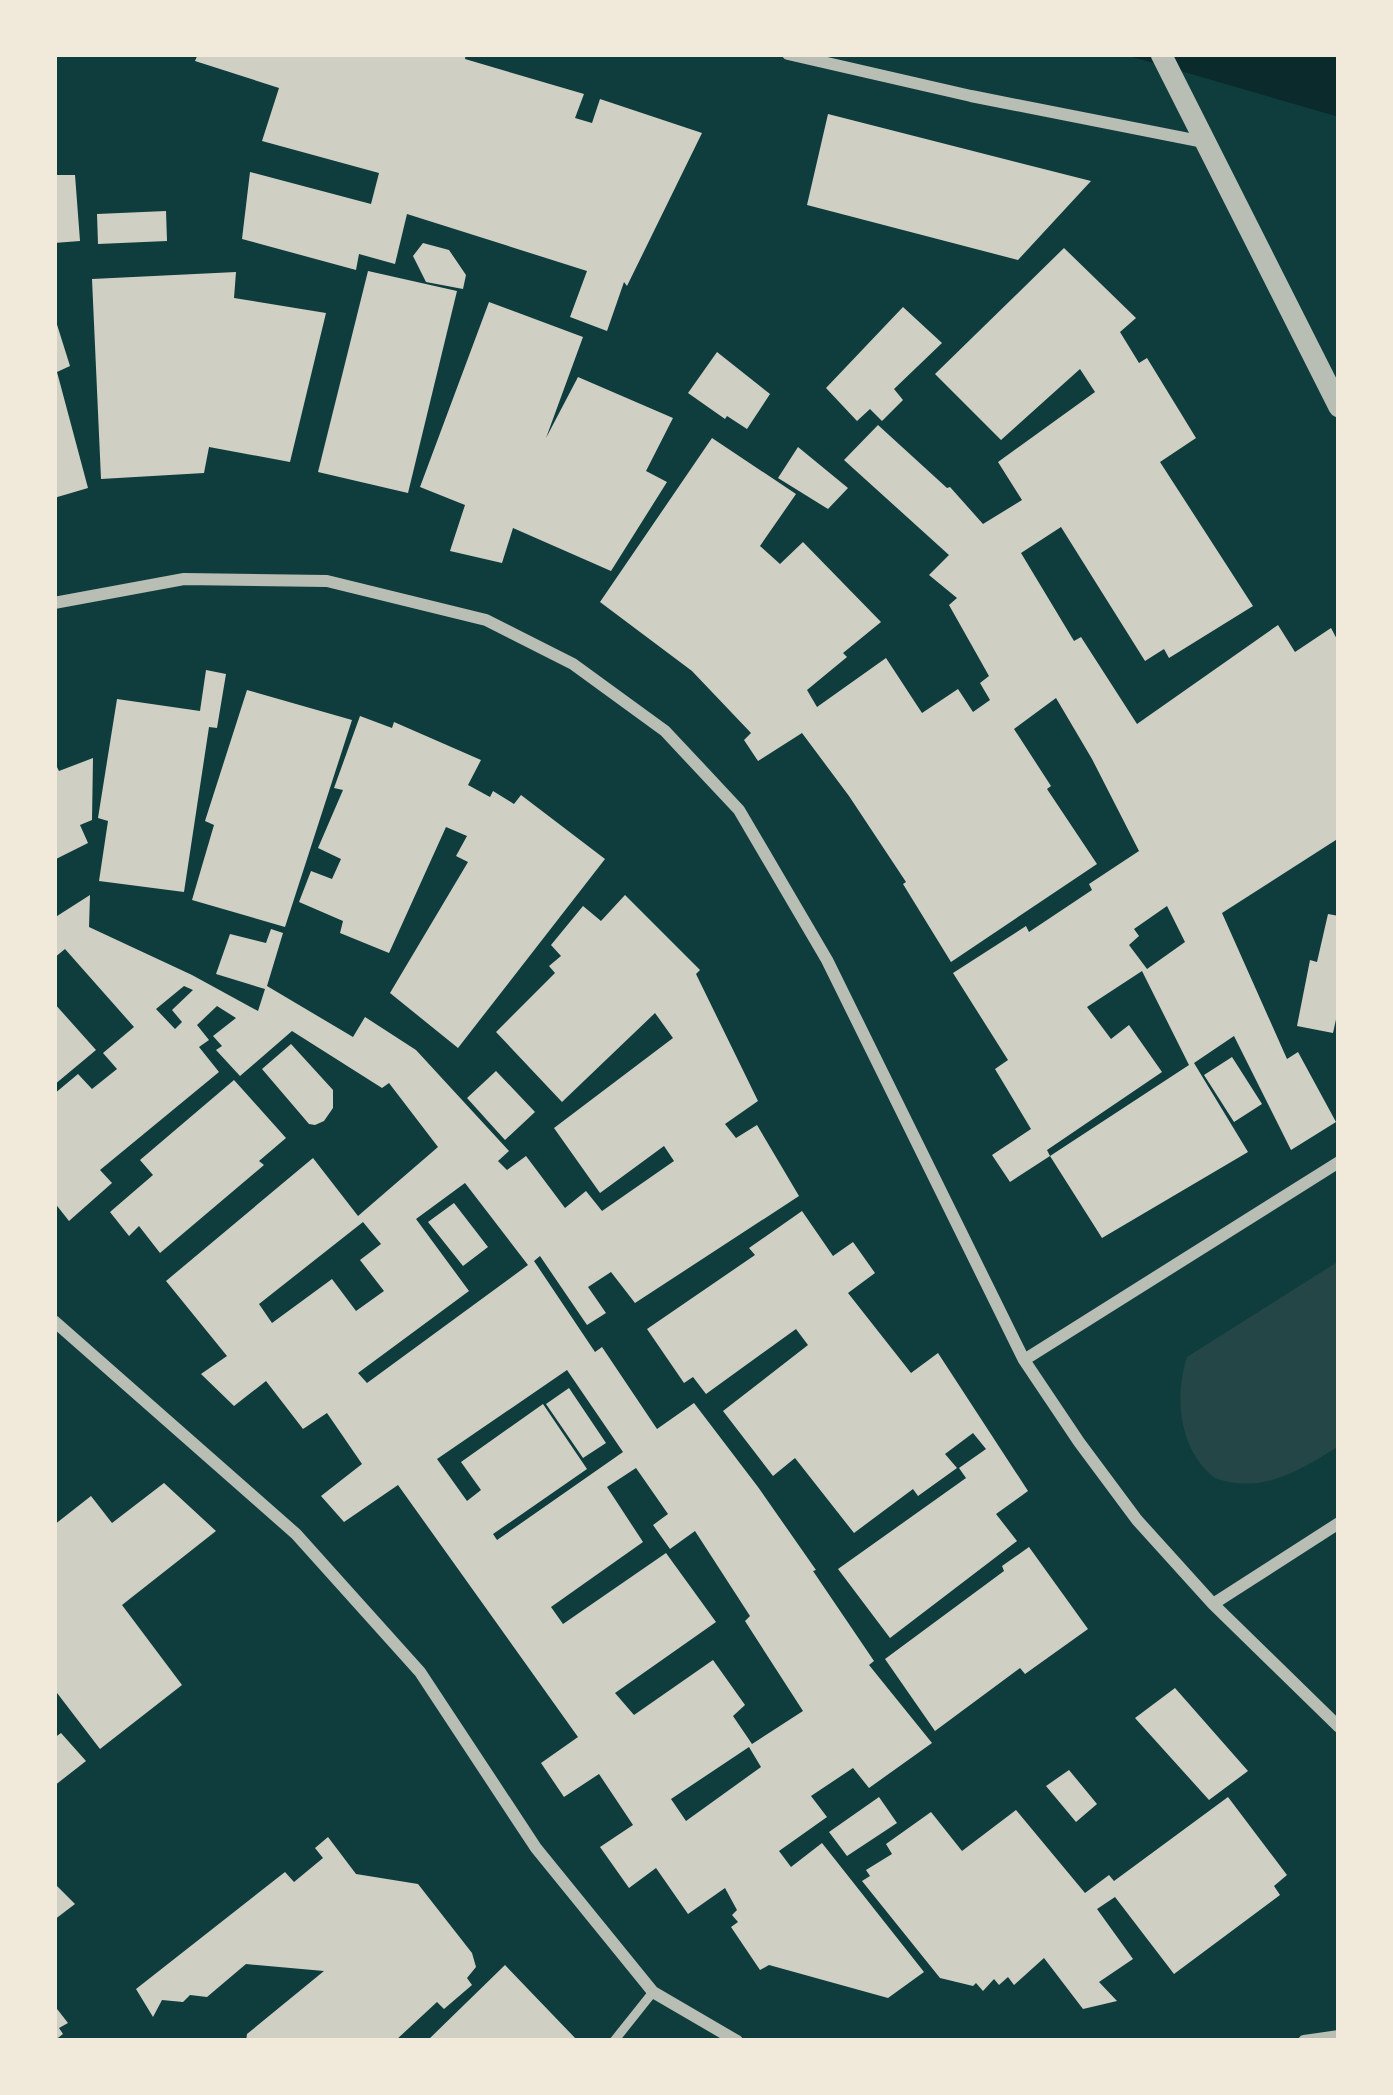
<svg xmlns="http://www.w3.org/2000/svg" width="1393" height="2095" font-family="'Source Serif 4',serif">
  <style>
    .green { fill: #244646 }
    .water { fill: #0a2a2b }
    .building { fill: #cfcfc3; fill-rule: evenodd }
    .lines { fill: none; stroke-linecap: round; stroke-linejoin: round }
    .service { stroke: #b8beb3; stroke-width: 9 }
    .minor { stroke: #b8beb3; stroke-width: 12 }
    .tertiary { stroke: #b8beb3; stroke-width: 21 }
  </style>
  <rect width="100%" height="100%" fill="#0f3d3e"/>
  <path class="green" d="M1339,1261V1446C1300,1470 1262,1495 1215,1478C1179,1451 1174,1397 1187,1357Z"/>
  <path class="water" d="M1122,54H1339V117Z"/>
  <path class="building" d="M198,54H466L465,59L584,94L575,118L592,123L600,99L702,133L627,286L624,282L607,331L570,317L587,271L407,214L395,264L359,254L356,270L242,239L250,172L371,204L379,173L262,141L279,88L195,61Z
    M828,114L1091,181L1018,260L807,205Z
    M54,175H75L80,241L54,243Z
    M166,211L167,241L98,244L97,214Z
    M423,243L449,250L466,275L463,289L426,282L413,256Z
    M1064,248L1136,318L1120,332L1139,363L1147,358L1196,438L1160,462L1253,606L1169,658L1164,649L1145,661L1061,527L1021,553L1074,641L1081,637L1137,724L1278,625L1295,652L1331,628L1339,643V838L1222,913L1287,1059L1298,1052L1336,1122L1291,1150L1234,1036L1194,1063L1248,1152L1102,1238L1050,1156L1189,1065L1142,971L1087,1007L1111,1039L1129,1025L1162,1072L1047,1150L1050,1156L1010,1182L992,1155L1031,1129L995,1069L1008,1060L953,973L1026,926L1029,932L1092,890L1089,884L1139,851L1092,759L1056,698L1014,729L1051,786L1047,789L1097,864L951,962L903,884L906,882L849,796L802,733L758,761L744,740L751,733L692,671L600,602L712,438L796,494L760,546L780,564L803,542L881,622L843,653L847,657L807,690L817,707L886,658L922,713L958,689L973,712L990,700L980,683L989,676L949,605L957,598L929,575L949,555L844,460L878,425L947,488L950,487L983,524L1022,500L998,462L1095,392L1080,369L1001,440L935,374ZM1167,906L1185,942L1147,969L1129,945L1139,936L1134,929Z
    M368,271L457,291L408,493L318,472Z
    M236,272L234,298L326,313L290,462L209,447L204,473L101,479L92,279Z
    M489,302L583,337L546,438L578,377L673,418L646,471L667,482L611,571L513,528L502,563L450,551L465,505L420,487Z
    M903,307L942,343L894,389L903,400L882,421L870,409L857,421L826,388Z
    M54,315L70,366L57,372L88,488L54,498Z
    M717,352L770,394L747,429L727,416L725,419L688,393Z
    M798,447L848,488L828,509L778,478Z
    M206,670L226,674L217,728L209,727L184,892L99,881L108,821L98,818L117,699L200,711Z
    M247,690L352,720L285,927L192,900L214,825L205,821Z
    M360,716L392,728L394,722L481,760L468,785L490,797L493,791L514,804L521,795L605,859L458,1048L390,993L468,862L456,856L467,836L446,827L389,953L340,933L343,921L299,902L311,871L332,879L341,859L318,848L343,790L334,788Z
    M93,758L92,820L80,825L88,843L54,860V761L59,771Z
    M90,895L89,927L192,975L258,1011L265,989L216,974L230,934L266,943L271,929L283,933L267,986L353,1037L365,1017L416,1050L509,1151L498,1161L507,1170L526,1156L565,1208L586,1191L602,1211L674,1161L664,1146L600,1193L554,1128L673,1038L655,1013L562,1102L496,1032L555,973L549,966L561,956L551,945L583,906L601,921L625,895L700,970L696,974L758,1101L725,1124L736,1138L757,1125L799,1196L635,1303L611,1272L588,1287L606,1313L587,1325L540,1256L534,1261L595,1352L602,1347L657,1429L694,1403L758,1487L816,1570L813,1571L874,1661L869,1665L932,1743L869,1788L853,1768L811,1796L827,1817L779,1851L791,1867L822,1843L924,1972L888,1998L769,1965L760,1970L731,1927L738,1922L732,1915L737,1910L725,1888L688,1914L656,1868L629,1888L600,1847L633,1825L599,1774L564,1797L541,1763L578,1737L398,1485L344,1522L321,1496L362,1464L327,1413L303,1429L266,1381L234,1406L201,1374L227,1356L166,1281L313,1158L358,1216L438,1147L389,1083L382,1088L292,1031L240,1076L216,1050L222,1046L213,1036L236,1018L217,1006L197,1025L209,1040L199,1047L219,1072L100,1170L112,1183L69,1221L54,1202V1094L78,1074L92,1089L117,1069L103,1053L134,1027L65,949L54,958V918ZM184,986L193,990L172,1010L182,1022L175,1029L156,1009ZM465,1183L528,1265L367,1383L358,1373L469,1291L416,1219ZM363,1222L381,1244L360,1260L384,1291L356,1311L332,1279L272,1323L259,1304ZM567,1370L623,1452L497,1540L493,1534L587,1469L543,1404L461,1462L481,1490L467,1501L437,1459ZM636,1468L668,1514L653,1525L670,1549L695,1531L750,1616L745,1621L803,1711L752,1744L733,1716L745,1705L713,1660L634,1715L615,1693L716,1622L666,1553L563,1624L551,1607L643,1542L607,1487ZM749,1747L761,1767L686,1821L671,1799Z
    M1328,914L1339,916V1006L1333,1033L1297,1026L1310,960L1317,962Z
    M54,1003L96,1050L54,1085Z
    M291,1044L333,1090V1108L324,1121L315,1125L309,1124L262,1069Z
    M1232,1057L1262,1104L1234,1122L1204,1075Z
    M496,1071L535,1112L505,1140L467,1098Z
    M234,1080L286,1138L259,1161L264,1165L160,1253L139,1226L129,1236L110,1212L153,1175L140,1160Z
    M454,1203L488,1247L463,1266L428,1222Z
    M802,1211L833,1256L853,1242L875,1273L848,1293L911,1373L938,1353L1028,1491L996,1514L1017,1541L890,1638L838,1569L966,1478L959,1468L986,1449L973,1433L945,1454L957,1468L918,1496L913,1489L854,1533L795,1458L773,1476L723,1411L808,1345L796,1329L706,1394L693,1377L684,1383L647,1329L755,1255L749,1248Z
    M569,1388L606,1443L583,1458L546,1404Z
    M164,1483L216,1531L122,1605L182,1685L100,1749L54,1689V1525L91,1496L112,1523Z
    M1029,1547L1088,1629L1025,1674L1020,1668L935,1731L885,1659L1004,1571L1002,1566Z
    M1175,1688L1248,1771L1209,1800L1135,1718Z
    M61,1733L86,1761L54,1786V1738Z
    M1069,1770L1097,1804L1076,1822L1046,1786Z
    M879,1797L897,1823L847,1856L829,1832Z
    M1228,1797L1287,1875L1274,1886L1280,1895L1174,1974L1115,1897L1097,1909L1133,1959L1099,1982L1117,2001L1083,2009L1044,1958L1014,1985L1008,1977L999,1985L994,1979L983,1991L976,1983L973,1986L940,1978L862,1881L870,1876L866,1870L892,1854L886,1844L931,1812L962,1851L1016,1810L1085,1893L1109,1875L1114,1881Z
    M328,1837L356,1874L418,1884L472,1953L476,1967L467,1978L472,1985L444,2009L437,2002L395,2041H246L247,2034L324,1971L246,1964L207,1997L190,1995L183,2002L162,2000L153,2017L136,1989L285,1872L294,1882L323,1858L315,1848Z
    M54,1883L75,1904L54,1920Z
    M505,1965L576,2039L574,2041H427Z
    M54,2005L68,2023L59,2028L63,2034L54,2041Z"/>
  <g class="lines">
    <path class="service" d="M614,2041L653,1992"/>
    <path class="minor" d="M788,54L971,96L1204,142
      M54,603L184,579L327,581L486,620L573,664L665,731L739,810L827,960L1024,1360L1079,1442L1137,1520L1213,1604L1339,1727
      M54,1321L296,1534L420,1672L536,1848L653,1992L737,2041
      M1024,1360L1339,1162
      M1213,1604L1339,1523
      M1304,2041L1339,2036"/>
    <path class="tertiary" d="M1161,54L1339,407"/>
  </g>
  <rect width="1393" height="2095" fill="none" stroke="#f1e9da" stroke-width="114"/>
</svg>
